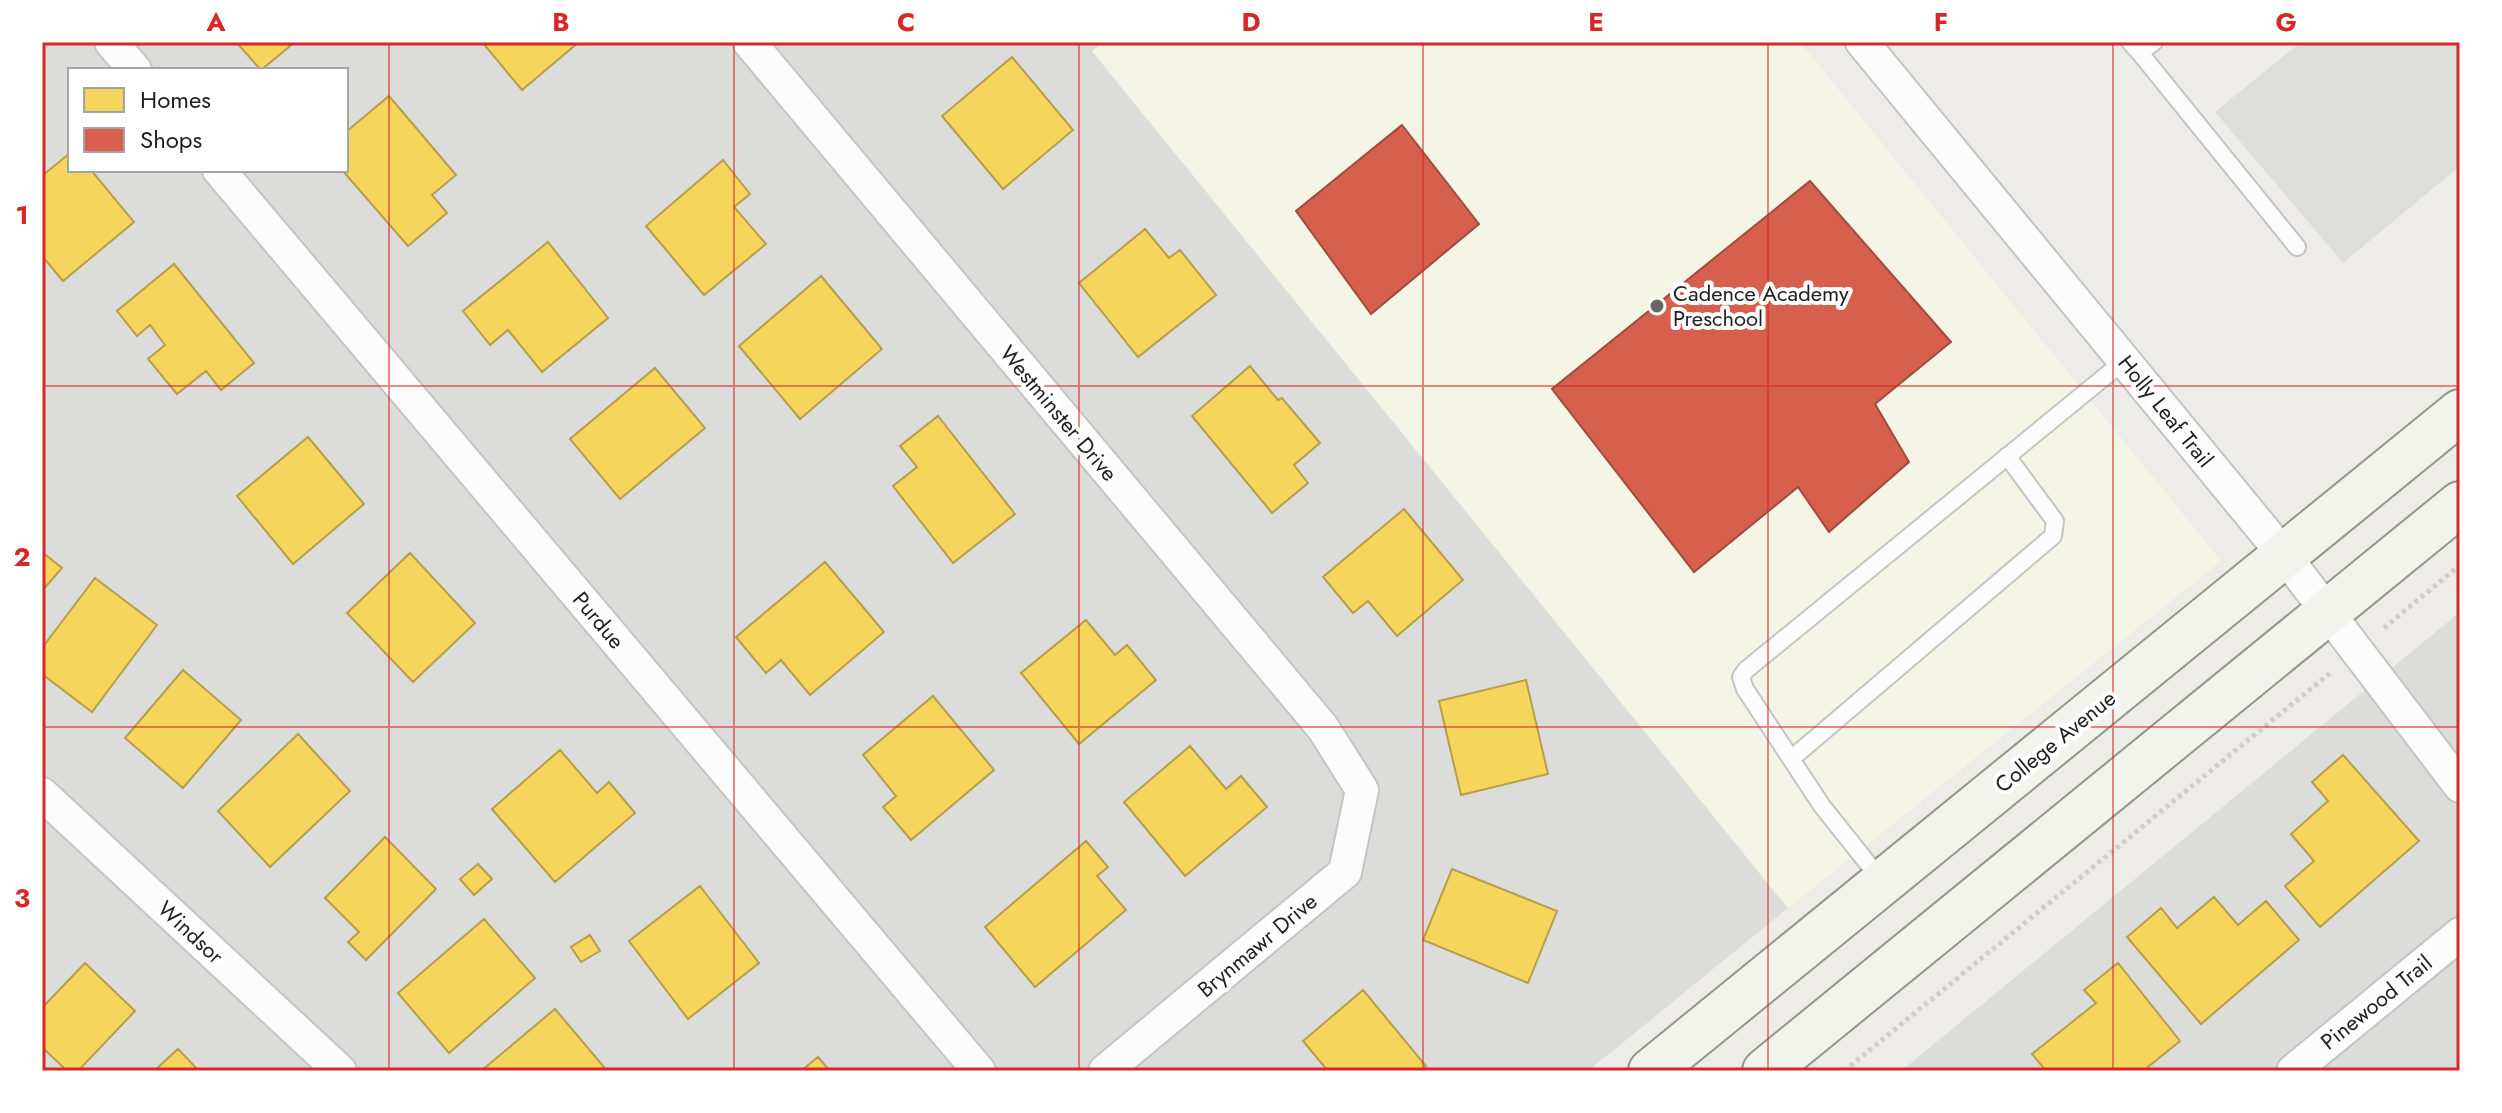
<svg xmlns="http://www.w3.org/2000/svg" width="2502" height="1113" font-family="Jost,sans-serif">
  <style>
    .residential { fill: #dcdcda; fill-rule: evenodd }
    .education { fill: #f4f5e5 }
    .parking { fill: #dddddc }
    .homes { fill: #f6d55c; stroke: #b69e4a; stroke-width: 2 }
    .shops { fill: #d6604d; stroke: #9f4c3f; stroke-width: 2 }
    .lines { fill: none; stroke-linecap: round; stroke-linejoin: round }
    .service-casing { stroke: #c4c4c2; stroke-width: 20 }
    .minor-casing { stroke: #c4c4c2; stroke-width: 36 }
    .secondary-casing { stroke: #939682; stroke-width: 48 }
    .path { stroke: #d6cbc8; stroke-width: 5; stroke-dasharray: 4 4; stroke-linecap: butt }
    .service { stroke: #fcfcfc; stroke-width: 16 }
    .minor { stroke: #fcfcfc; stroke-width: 32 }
    .secondary { stroke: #f2f3ec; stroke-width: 44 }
    .grid { fill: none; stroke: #d62828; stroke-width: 2; stroke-opacity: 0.55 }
    .poi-dot { fill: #676766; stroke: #fff; stroke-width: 3 }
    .labels { text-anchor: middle; stroke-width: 8; stroke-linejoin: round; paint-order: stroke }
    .poi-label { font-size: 22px; fill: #1f1f1f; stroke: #fff; text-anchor: start }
    .street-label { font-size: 22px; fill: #1f1f1f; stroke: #fff }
    .neatline { fill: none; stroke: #d62828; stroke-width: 3 }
    .grid-label { font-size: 26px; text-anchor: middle; font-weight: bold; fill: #d62828 }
  </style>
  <rect width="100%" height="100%" fill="#edece9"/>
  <path class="residential" d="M42,42H1103L1092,51L1788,908L1588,1071H42ZM70,70H346V170H70Z
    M2460,612V1071H1901Z"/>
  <path class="education" d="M1103,42H1800L2221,561L1788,908L1092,51Z"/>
  <path class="parking" d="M2301,42H2460V166L2343,263L2215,112Z"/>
  <path class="homes" d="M236,42H295L261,70Z
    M482,42H579L522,90Z
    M1012,57L1073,130L1003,189L942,116Z
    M389,96L456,175L432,195L447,213L408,246L342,170H346V132Z
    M70,153V170H91L134,222L63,281L42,256V176Z
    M723,160L750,194L734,207L766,244L704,295L646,226Z
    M1145,229L1169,258L1180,250L1216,295L1138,357L1079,283Z
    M548,242L608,318L542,372L508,330L490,345L463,311Z
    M174,264L254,363L221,390L206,371L177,394L148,359L165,345L150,325L137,336L117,311Z
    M821,276L882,349L800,419L739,346Z
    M1250,366L1278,400L1282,398L1320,443L1294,465L1308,483L1272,513L1192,416Z
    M655,368L705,428L620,499L570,439Z
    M938,416L1015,514L953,563L893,486L917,467L900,446Z
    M308,437L364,504L293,564L237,496Z
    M1404,509L1463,580L1397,636L1368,601L1353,613L1323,577Z
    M42,552L62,568L42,591Z
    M410,553L475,623L413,682L347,613Z
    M825,562L884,632L810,695L781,660L766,673L736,637Z
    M95,578L157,625L92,712L42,674V648Z
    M1086,620L1115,655L1127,645L1156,680L1079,744L1021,673Z
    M183,670L241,720L183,788L125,738Z
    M1526,680L1548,774L1461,795L1439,701Z
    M933,696L994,770L911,840L883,807L896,796L863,755Z
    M298,734L350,791L270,867L218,811Z
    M1190,746L1226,789L1241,776L1267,807L1185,876L1124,802Z
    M560,750L597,793L609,782L635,813L555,882L492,809Z
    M2343,755L2419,841L2320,927L2285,886L2314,861L2291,834L2328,801L2312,782Z
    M385,837L436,889L366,960L348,942L359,932L325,898Z
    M1086,841L1108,867L1097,876L1126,910L1035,987L985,927Z
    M478,864L492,879L474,895L460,879Z
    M1452,869L1557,911L1528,983L1423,940Z
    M700,886L759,963L688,1019L629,941Z
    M2214,897L2238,925L2266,901L2299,940L2201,1024L2127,937L2161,908L2177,928Z
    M484,919L535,978L449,1053L398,993Z
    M590,935L600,951L581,962L571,947Z
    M85,963L135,1011L78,1071H67L42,1047V1008Z
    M2118,963L2180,1041L2143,1071H2046L2032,1054L2096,1003L2084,990Z
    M1363,990L1426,1066L1420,1071H1328L1303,1041Z
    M555,1009L604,1067L600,1071H481Z
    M178,1049L199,1071H154Z
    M818,1057L830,1071H801Z"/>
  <path class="shops" d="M1402,125L1479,224L1371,314L1296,211Z
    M1810,181L1951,342L1875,404L1909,462L1829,532L1798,487L1694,572L1552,389Z"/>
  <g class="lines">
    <defs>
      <path id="service" d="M2130,42L2140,53L2154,42
        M2140,53L2297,247
        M1791,759L2053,536L2055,521L2007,456
        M1881,880L1822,806L1745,689L1741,677L1746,670L2124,361"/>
      <path id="minor" d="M111,42L135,70
        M749,42L1323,728L1362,790L1345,872L1105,1071
        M1862,42L2284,555L2460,786
        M219,170L979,1071
        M42,794L340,1071
        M2293,1071L2460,934"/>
      <path id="secondary" d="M1651,1071L2460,412
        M1765,1071L2460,504"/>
    </defs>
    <use href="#service" class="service-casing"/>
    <use href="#minor" class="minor-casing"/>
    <use href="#secondary" class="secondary-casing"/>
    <path class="path" d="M2384,628L2460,565
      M1844,1071L2330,673"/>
    <use href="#service" class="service"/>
    <use href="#minor" class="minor"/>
    <use href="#secondary" class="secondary"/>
  </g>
  <path class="grid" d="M389,42V1071M734,42V1071M1079,42V1071M1423,42V1071M1768,42V1071M2113,42V1071M42,386H2460M42,727H2460"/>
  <circle class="poi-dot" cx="1657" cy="306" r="8"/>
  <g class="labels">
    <g class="poi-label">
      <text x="1673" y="301">Cadence Academy<tspan x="1673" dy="25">Preschool</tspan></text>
    </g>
    <g class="street-label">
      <text transform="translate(2166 411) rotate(51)" y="8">Holly Leaf Trail</text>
      <text transform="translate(1059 413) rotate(50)" y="8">Westminster Drive</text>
      <text transform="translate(599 620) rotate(50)" y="8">Purdue</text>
      <text transform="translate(2055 741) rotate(-39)" y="8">College Avenue</text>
      <text transform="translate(191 932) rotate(43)" y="8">Windsor</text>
      <text transform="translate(1257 945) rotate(-40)" y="8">Brynmawr Drive</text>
      <text transform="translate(2376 1002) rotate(-39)" y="8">Pinewood Trail</text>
    </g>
  </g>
  <rect width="2502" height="1113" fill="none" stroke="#ffffff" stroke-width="88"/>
  <rect x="68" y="68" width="280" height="104" fill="#ffffff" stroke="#a5a5a5" stroke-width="2"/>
  <rect x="84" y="88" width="40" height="24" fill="#f6d55c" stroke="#a5a5a5" stroke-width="2"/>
  <text x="140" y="108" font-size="24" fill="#1f1f1f">Homes</text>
  <rect x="84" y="128" width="40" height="24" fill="#d6604d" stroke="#a5a5a5" stroke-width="2"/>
  <text x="140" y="148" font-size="24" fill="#1f1f1f">Shops</text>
  <rect x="44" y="44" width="2414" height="1025" class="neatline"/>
  <g class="grid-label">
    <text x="216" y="31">A</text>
    <text x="561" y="31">B</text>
    <text x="906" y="31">C</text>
    <text x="1251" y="31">D</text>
    <text x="1596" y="31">E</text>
    <text x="1941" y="31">F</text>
    <text x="2286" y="31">G</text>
    <text x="22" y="224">1</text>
    <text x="22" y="566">2</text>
    <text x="22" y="907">3</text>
  </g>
</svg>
